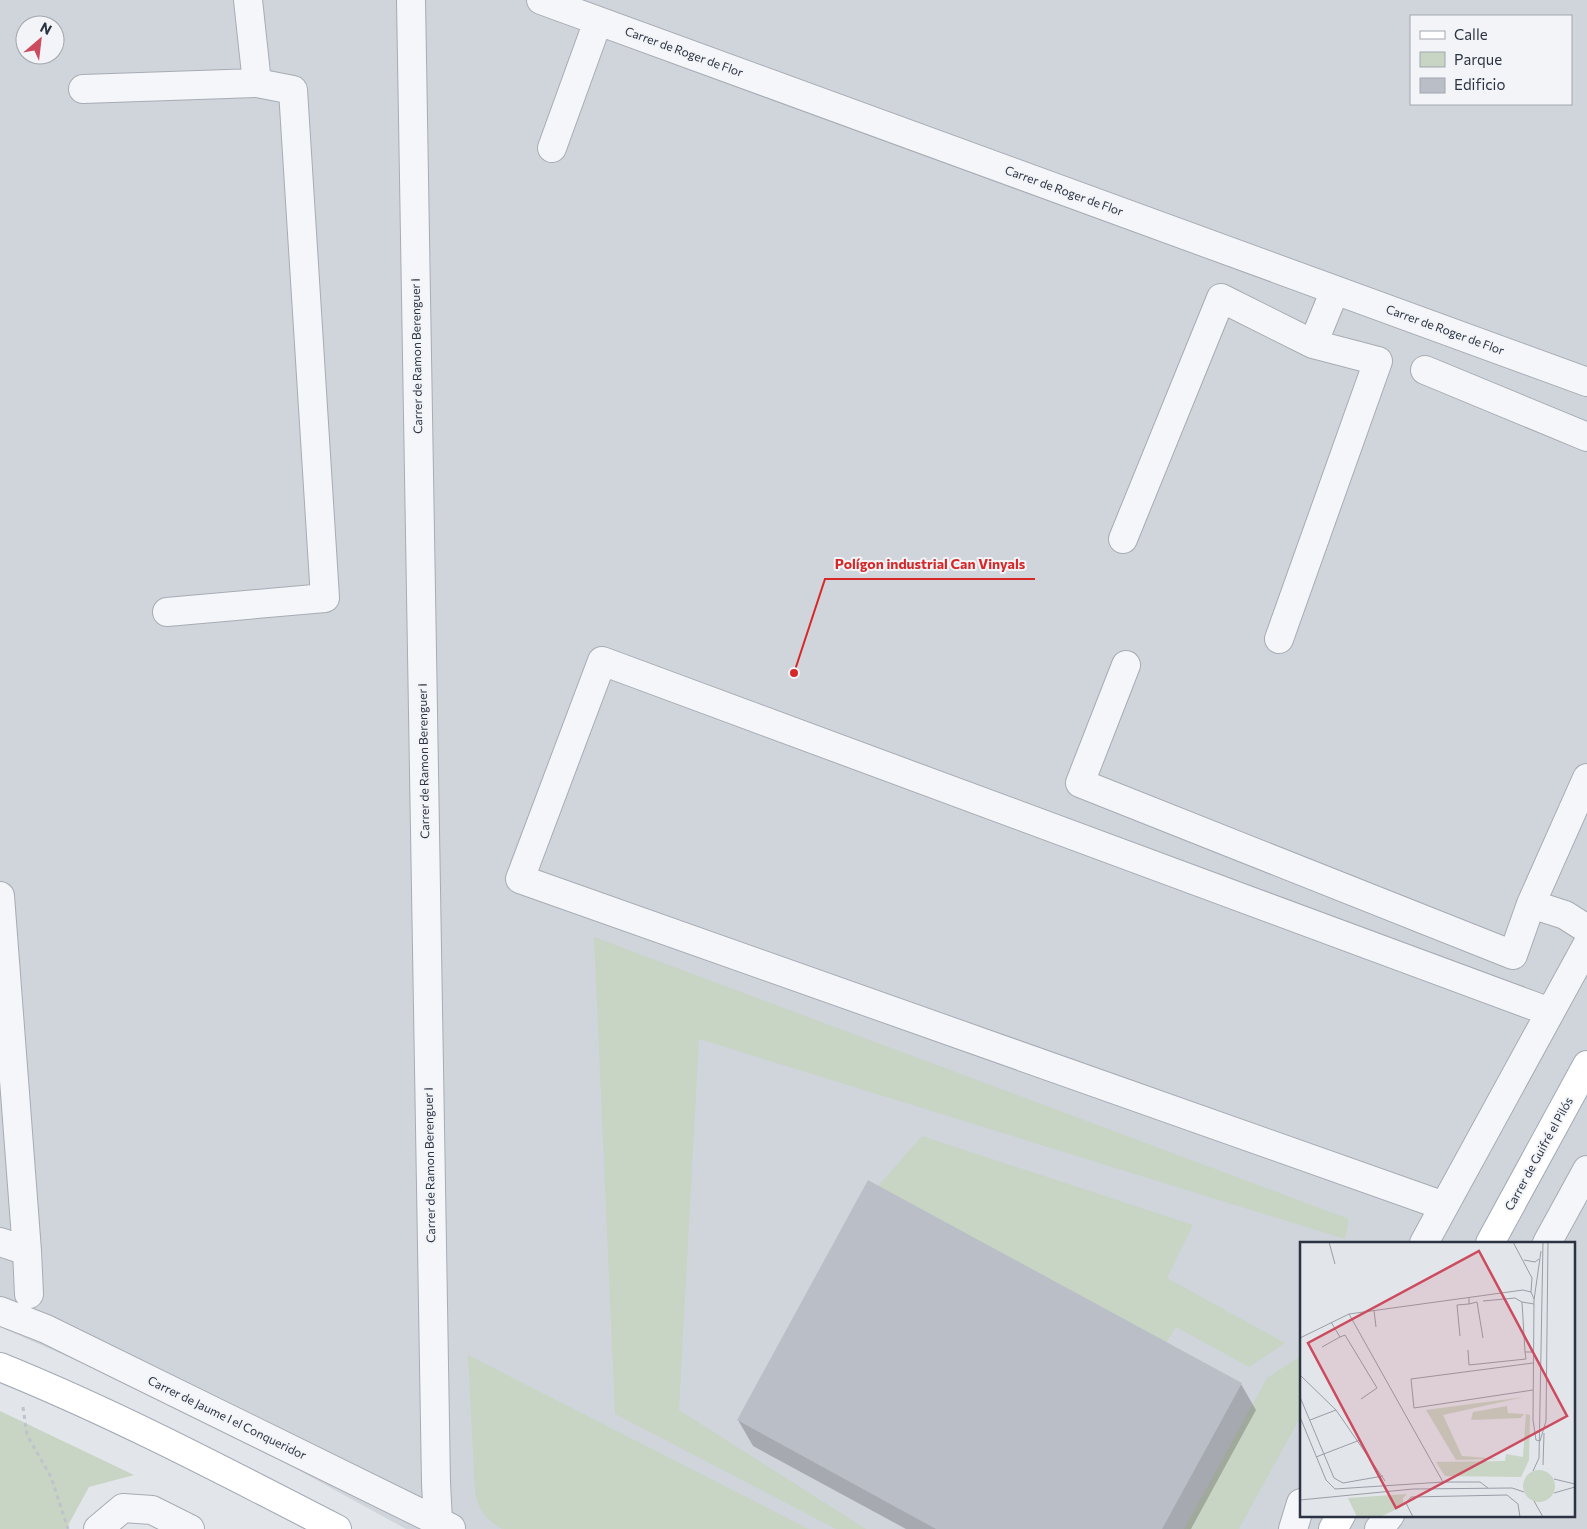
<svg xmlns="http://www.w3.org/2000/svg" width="1587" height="1529" font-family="Commissioner,sans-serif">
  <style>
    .built { fill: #d0d5dc; fill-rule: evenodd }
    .green { fill: #c8d4c4 }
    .shadow { fill: #0003 }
    .building { fill: #babfc7 }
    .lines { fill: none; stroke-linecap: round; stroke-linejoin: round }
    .minor-casing { stroke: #a7acb4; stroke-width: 30 }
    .major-casing { stroke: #a2aab6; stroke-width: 30 }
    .path { stroke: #c0c3c9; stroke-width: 3; stroke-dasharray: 4 4; stroke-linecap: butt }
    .minor { stroke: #f5f6f9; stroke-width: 28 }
    .major { stroke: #fff; stroke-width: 28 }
    .labels { text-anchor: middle; stroke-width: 4; stroke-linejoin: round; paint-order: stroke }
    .street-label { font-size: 12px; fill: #2b3342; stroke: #f2f4f8 }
    .inset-road { fill: none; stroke: #999ea7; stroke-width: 1 }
    .view { fill: #cc4b5e; fill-opacity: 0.15; stroke: #cc4b5e; stroke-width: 2.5 }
    .inset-edge { fill: none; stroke: #2b3342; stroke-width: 2.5 }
    .leader { fill: none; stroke: #d62828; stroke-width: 2 }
    .callout-dot { fill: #d62828; stroke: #f2f4f8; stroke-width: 2 }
    .callout-label { font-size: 14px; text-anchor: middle; font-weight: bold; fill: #d62828; stroke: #f2f4f8; stroke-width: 4; stroke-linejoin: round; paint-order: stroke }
  </style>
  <rect width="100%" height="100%" fill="#e2e5ea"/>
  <path class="built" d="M0,0H1587V1529H406L185,1408L0,1327ZM1411,16H1571V104H1411ZM25,25H55V55H25ZM1301,1243H1573V1515H1301Z"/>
  <path class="green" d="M594,937L1349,1219L1345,1239L699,1039L679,1410L866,1529H836L615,1414Z
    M922,1136L1193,1225L1167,1278L1285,1343L1249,1367L1176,1327L1166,1343L878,1186Z
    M468,1355L809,1529H502C485,1518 480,1513 475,1493Z
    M1301,1356V1416L1239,1529H1184L1267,1378Z
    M0,1411L134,1475L89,1487L66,1529H0Z"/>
  <path class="shadow" d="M1241,1384L1256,1410L1191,1529H906L753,1446L738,1420Z"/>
  <path class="building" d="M868,1180L1242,1383L1162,1529H936L737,1420Z"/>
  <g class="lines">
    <defs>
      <path id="minor" d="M411,0L436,1483L438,1521
        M541,0L1587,382
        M83,89L257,83L248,0
        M552,148L598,21
        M1425,370L1587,437
        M1123,539L1221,298L1313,344L1335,290
        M167,612L325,598L293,90L257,83
        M1279,639L1378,361L1313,344
        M1126,665L1080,783L1513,955L1531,904L1565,915L1587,929
        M0,896L27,1251L29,1294
        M1531,904L1587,778
        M1444,1206L520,879L602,661L1550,1012
        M0,1242L27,1251
        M1424,1243L1587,945
        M1547,1243L1587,1170
        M0,1311L46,1329L451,1528
        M98,1529L123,1508L152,1510L190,1529
        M1293,1529L1301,1503
        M1379,1529L1390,1515"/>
      <path id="major" d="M1490,1243L1587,1065
        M0,1367C116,1414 226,1472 337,1529
        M1333,1529L1341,1515"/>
    </defs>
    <use href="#minor" class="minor-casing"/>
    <use href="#major" class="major-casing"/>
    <path class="path" d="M23,1407L27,1435L51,1477L68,1529"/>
    <use href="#minor" class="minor"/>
    <use href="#major" class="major"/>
  </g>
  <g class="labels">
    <g class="street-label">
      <text transform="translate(684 52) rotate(20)" y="4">Carrer de Roger de Flor</text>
      <text transform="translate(1064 191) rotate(20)" y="4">Carrer de Roger de Flor</text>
      <text transform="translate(1445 330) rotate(20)" y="4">Carrer de Roger de Flor</text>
      <text transform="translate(417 356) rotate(-91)" y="4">Carrer de Ramon Berenguer I</text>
      <text transform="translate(424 761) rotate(-91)" y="4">Carrer de Ramon Berenguer I</text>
      <text transform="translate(1539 1154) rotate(-61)" y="4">Carrer de Guifré el Pilós</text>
      <text transform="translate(430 1165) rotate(-91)" y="4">Carrer de Ramon Berenguer I</text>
      <text transform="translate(227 1418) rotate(26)" y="4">Carrer de Jaume I el Conqueridor</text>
    </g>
  </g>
  <g transform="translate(1300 1242)">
    <rect width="275" height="275" fill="#e2e5ea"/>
    <path d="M224,155L143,173L162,214L200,217L156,218L126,168ZM207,164L208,171L224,172L221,176L171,178L173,170ZM226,172L230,173L229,218L221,235L145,234L136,220L205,219L206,212L223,215ZM223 244a16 16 0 1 1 32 0a16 16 0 1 1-32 0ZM107,252L103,256V264L80,275H57L48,256Z" fill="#c8d4c4"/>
    <path class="inset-road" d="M29,0L35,22M213,0L232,36L231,50L234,57M241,9L234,58L233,178L236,198L240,199L246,179L248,0M224,18L235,20L239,17M183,59L215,56L222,60M169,62L177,60L183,96M74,68L76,85M49,72L143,240M160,94L157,63L169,62V55M40,95L45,93L77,146L61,157M0,96L49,72L223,48L231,50M22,105L40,95L31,80M168,108L169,123L226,117L225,110H234M225,110L222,60L234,62M0,133L36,168L85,239M233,148L114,166L111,137L233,121M0,155L34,236L43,241L83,234M0,175L26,238L35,247L143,240H180L188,246M10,178L36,168M16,215L60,198M243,223L244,191M233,229L239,216L243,0M254,237L275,242M254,251L275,245M0,258L113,247L212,246L224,250M234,259L243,275M113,275L106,261L111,255L207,253L218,262L220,275"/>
    <path class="view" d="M179,9L267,174L96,266L8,101Z"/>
    <rect width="275" height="275" class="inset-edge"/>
  </g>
  <path class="leader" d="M794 673L825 579H1035"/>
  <circle class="callout-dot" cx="794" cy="673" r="5"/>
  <g class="callout-label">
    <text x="930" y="569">Polígon industrial Can Vinyals</text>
  </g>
  <rect x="1410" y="15" width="162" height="90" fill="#f2f4f8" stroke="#a2a7af"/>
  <rect x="1420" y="31" width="25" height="8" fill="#ffffff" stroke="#a2a7af"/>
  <text x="1454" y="40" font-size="15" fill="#2b3342">Calle</text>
  <rect x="1420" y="52" width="25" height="15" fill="#c8d4c4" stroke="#a2a7af"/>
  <text x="1454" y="65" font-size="15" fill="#2b3342">Parque</text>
  <rect x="1420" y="78" width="25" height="15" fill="#babfc7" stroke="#a2a7af"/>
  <text x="1454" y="90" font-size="15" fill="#2b3342">Edificio</text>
  <g transform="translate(40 40) rotate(28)"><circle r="24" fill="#f2f4f8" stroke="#a2a7af"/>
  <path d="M0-4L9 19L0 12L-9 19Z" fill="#cc4b5e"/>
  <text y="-8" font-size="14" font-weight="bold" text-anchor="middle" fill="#2b3342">N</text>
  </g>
</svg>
